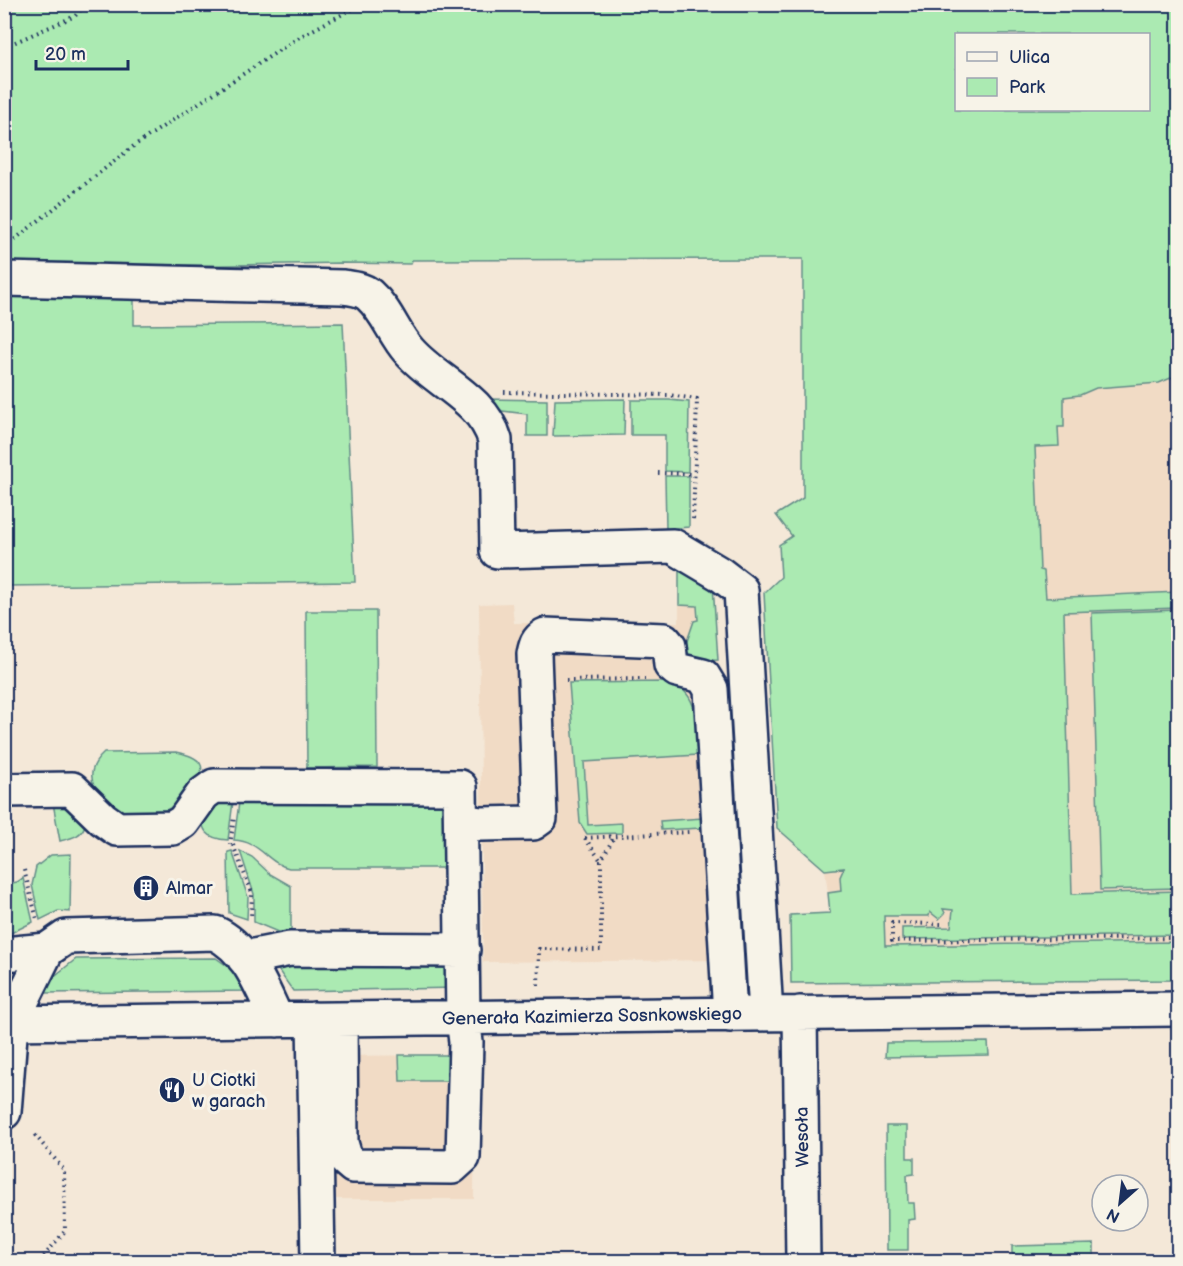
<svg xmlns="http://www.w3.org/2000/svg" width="1183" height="1266" font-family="'Balsamiq Sans',sans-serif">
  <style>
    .built { fill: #f1dbc5 }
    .green { fill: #abeab2; stroke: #638c88; stroke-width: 1.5; fill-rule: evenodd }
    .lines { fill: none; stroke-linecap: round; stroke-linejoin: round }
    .minor-casing { stroke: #1b2f5e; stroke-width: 38 }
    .path { stroke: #1b2f5e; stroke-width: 4; stroke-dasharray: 1.5 4.5; stroke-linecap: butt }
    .minor { stroke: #f7f3e8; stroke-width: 33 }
    .labels { text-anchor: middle; stroke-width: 6; stroke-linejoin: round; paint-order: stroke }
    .poi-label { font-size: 18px; fill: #1b2f5e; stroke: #f7f3e8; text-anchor: start }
    .street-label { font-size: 18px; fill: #1b2f5e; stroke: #f7f3e8 }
  </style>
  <rect width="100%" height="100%" fill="#f4e8d8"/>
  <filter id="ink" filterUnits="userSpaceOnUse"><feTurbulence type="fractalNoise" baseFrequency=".0167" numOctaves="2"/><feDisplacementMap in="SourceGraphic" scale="12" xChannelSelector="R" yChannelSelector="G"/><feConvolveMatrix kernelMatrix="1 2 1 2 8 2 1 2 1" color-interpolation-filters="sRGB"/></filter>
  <g filter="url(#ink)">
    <path class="built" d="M1178,273V957L835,950L825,870L777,828L764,593L781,577L779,545L792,536L776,515Z
      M679,593H713L739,960L483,962L479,604L512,603L514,623L679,622Z
      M454,1055L475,1086L474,1199H331L330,1056Z"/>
    <path class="green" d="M5,5H1178V375L1159,383L1096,388L1080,395L1064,397V427H1058L1059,446L1035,447L1040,570L1044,571L1046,598L1178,592V608L1064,612L1072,894L1178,891V935L902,939V928L951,927L953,910L943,909L945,913L939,919L930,912L929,916H884L885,946L1178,942V980L791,983L790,915L830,913L828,893L841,891L840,877L844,868L825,870L777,828L764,593L781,577L779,545L792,536L776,515L803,498V259L412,260L411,264L342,263L5,269ZM956,34H1148V110H956Z
      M5,289L134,291V325L343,323L355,582L5,586Z
      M485,399L547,400V436H527V414L502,411Z
      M625,399L624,435L553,436L555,400Z
      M631,400H669L689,402L688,472L665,471V435H631Z
      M665,476H689V527L666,529Z
      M679,565L713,585L718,660L693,661L685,647L694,621L698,620L697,606L679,605Z
      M1178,610V888L1100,890L1092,613Z
      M306,611H376L377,767L307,768Z
      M669,682C701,692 696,727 698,755L584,762L588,825L622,823V833L587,834L580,823L569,683Z
      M177,752C185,754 198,757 201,765C206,777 177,805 166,810C141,822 106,810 94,785C88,772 94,762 104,753Z
      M234,794L228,840C207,839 199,830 203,809Z
      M240,795L439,802L446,809L452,868H289C267,863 260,841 234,840Z
      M69,797L86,822C83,836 73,838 60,841L52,798Z
      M703,818V828L661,830L660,821Z
      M232,851L248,897L247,919L229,913L228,852Z
      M240,851L252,857L270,874L291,886V936L285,935L254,922V894Z
      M71,854L70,912L58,911L40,920L32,885L36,867L51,855Z
      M23,878L33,922L7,935V884L17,882Z
      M446,955L457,988L293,991L274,964Z
      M216,958L240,975L251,991L42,993L52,978L76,959Z
      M988,1042L989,1055L885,1057L886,1043Z
      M399,1055H454L455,1081H400Z
      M886,1126H907V1158H914V1174L907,1175L908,1203H914L915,1219L908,1220V1250H887Z
      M1094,1244V1261H1019L1012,1253V1246Z"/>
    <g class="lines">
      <defs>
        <path id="minor" d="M4,279L342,287C351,288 362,289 369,295C388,312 393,333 409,351C436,382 483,398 495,440L497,551L673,546L720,574L741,590L766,1014
          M4,790L72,789L103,819L117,829L173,828L183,822L203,794L214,786L460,787L463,1018L466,1042L463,1157L452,1167L353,1166L346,1160L341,1143L340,1019
          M461,821L481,824L533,823L540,818L534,654C536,645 537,640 545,635L664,640L669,646L671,665L677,670L703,676L711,689L730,1015
          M4,954L47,950
          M244,958L290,949L463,950
          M800,1013L803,1262
          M314,1019L318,1262
          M4,1023L1178,1009
          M4,1112L11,1023L47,950L66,937L215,933C249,949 262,989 277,1020"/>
      </defs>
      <use href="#minor" class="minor-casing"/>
      <path class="path" d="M4,47L75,16L86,4
        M5,247L135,145L301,36L362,4
        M504,392L668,395L697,399L693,522
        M658,473L694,474
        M566,680L645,679
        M585,838L689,832
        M585,838L601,861
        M230,845L234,817
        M233,845L252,893L251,918
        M24,870L37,919
        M941,924L892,923V941L1178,938
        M538,985L539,949L601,950V861L614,837
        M35,1135L64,1170L65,1231L39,1262"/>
      <use href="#minor" class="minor"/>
    </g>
  </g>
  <defs>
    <symbol id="building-disc" viewBox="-11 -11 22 22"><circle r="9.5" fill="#1b2f5e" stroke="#f7f3e8"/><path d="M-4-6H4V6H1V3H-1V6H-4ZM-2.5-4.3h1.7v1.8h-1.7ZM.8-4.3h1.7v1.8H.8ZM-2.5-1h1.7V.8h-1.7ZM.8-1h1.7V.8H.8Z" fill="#fff"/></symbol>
    <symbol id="restaurant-disc" viewBox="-11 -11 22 22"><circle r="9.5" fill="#1b2f5e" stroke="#f7f3e8"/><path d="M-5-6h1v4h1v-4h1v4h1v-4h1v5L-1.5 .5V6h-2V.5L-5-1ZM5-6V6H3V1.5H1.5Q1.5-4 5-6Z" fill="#fff"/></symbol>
  </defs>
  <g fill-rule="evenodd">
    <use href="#building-disc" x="131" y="873" width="30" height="30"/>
    <use href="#restaurant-disc" x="157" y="1075" width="30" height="30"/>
  </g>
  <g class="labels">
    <g class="poi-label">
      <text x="166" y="894">Almar</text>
      <text x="192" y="1086">U Ciotki<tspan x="192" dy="21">w garach</tspan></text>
    </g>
    <g class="street-label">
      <text transform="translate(592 1016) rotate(-1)" y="6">Generała Kazimierza Sosnkowskiego</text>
      <text transform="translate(802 1137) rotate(-91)" y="6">Wesoła</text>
    </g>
  </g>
  <rect width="1183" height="1266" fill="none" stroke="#f7f3e8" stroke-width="24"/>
  <rect x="12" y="12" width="1159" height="1242" fill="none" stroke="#1b2f5e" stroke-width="2" filter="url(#ink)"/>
  <rect x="955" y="33" width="195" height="78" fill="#f7f3e8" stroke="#9fa5b1" stroke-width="1.5"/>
  <rect x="967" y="52" width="30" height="9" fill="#f7f3e8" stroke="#9fa5b1" stroke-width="1.5"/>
  <text x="1009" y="63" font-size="18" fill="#1b2f5e">Ulica</text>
  <rect x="967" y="78" width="30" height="18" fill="#abeab2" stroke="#9fa5b1" stroke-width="1.5"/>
  <text x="1009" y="93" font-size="18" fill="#1b2f5e">Park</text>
  <g transform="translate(1120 1203) rotate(208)"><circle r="28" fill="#f7f3e8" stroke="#9fa5b1" stroke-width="1.5"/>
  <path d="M0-4.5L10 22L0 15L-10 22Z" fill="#1b2f5e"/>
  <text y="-9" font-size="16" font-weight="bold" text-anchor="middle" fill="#1b2f5e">N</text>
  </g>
  <path d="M36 60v9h92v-9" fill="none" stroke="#1b2f5e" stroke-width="3"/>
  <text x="45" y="60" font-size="18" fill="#1b2f5e" stroke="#f7f3e8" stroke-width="4.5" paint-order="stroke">20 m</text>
</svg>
